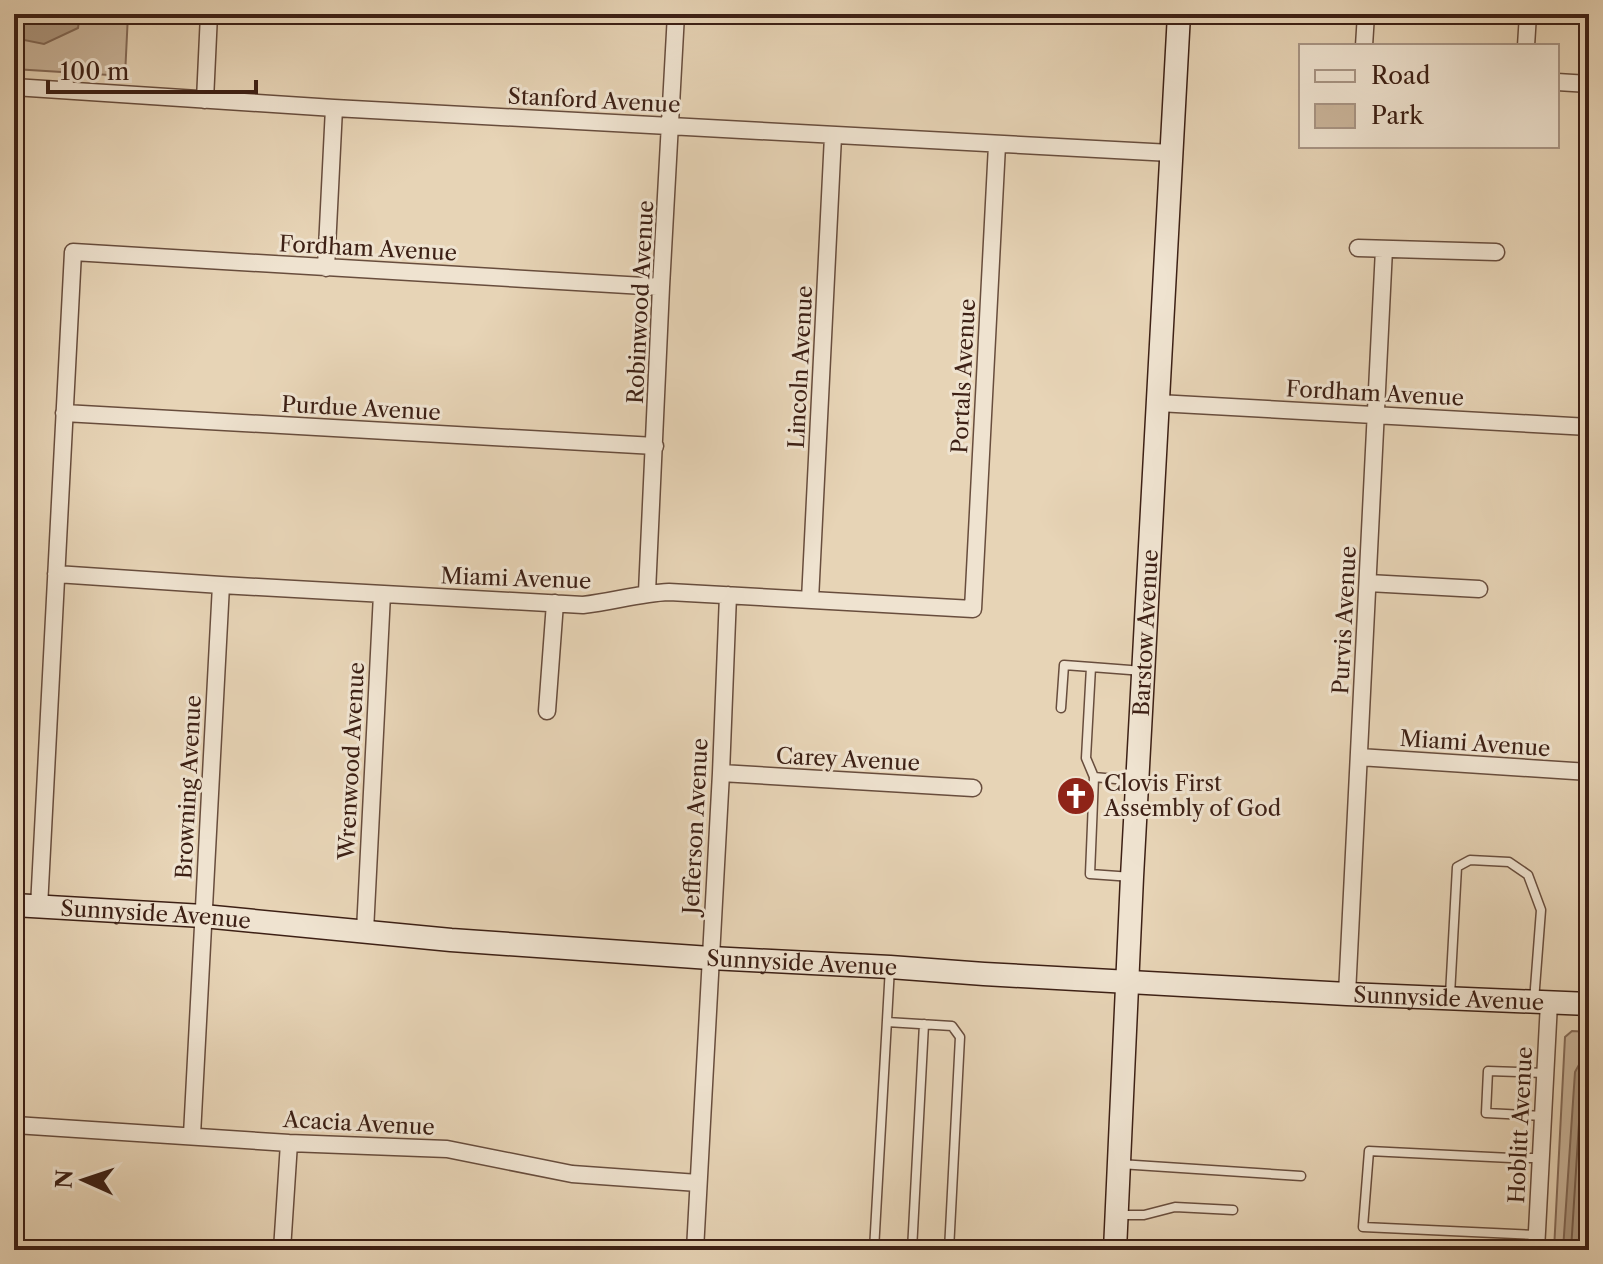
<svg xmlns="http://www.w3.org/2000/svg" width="1603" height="1264" font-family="'Libre Caslon Text',serif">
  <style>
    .green { fill: #cab59b; stroke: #846a58; stroke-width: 2 }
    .water { fill: #ad977f; stroke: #806755; stroke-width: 2 }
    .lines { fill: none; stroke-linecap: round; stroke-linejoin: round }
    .shore { stroke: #755c4a; stroke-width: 2 }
    .lane-casing { stroke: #684d3d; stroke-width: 11 }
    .street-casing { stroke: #684d3d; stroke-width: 19 }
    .secondary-casing { stroke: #3d2015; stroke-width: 25 }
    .lane { stroke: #efe3d0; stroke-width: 8 }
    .street { stroke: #efe3d0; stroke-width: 16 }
    .secondary { stroke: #efe3d0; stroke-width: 22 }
    .labels { text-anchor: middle; stroke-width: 6; stroke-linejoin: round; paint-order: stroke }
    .street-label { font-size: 22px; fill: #3d2015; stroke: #efe3d0 }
    .poi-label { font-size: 22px; fill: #3d2015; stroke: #efe3d0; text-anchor: start }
  </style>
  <rect width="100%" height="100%" fill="#e7d4b6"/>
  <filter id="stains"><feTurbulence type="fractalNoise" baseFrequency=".0025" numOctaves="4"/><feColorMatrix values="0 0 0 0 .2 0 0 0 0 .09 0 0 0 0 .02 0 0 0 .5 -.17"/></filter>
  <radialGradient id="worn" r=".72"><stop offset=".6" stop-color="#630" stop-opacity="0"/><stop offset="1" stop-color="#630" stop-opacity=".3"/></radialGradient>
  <path class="green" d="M14,14H128L125,76L14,69Z
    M1572,1031L1589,1032V1250H1554L1565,1037Z"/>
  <path class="water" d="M14,14H80L78,28L44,44L14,38Z
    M1589,1051V1250H1563L1575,1072L1586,1052Z"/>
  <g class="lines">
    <path class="shore" d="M1571,1250L1582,1075L1589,1063
      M1581,1250L1589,1130"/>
    <defs>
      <path id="lane" d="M1061,708L1064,665L1091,667
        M1094,777L1090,874L1132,877
        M1137,781L1094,777L1086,758L1091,667L1143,671
        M1450,995L1457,867L1470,860L1509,862L1528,875L1541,910L1534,1001
        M887,1022L952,1026L960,1037L949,1250
        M1543,1116L1486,1113L1488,1071L1545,1073
        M1120,1164L1301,1176
        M1117,1215H1144L1175,1207L1233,1210
        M1536,1235L1363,1227L1369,1151L1511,1158H1541
        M874,1250L890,967
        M912,1250L924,1024"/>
      <path id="street" d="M1364,46L1366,14
        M1526,46L1528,14
        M1557,82L1589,84
        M14,87L334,108L1171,153
        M205,100L209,14
        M1358,248L1496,252
        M326,268L334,108
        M1158,403L1589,427
        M64,413L655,446
        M56,574L221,585L583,605C612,602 640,593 669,592L973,609L997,145
        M1368,583L1479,589
        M647,592L661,287L676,14
        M810,600L833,136
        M547,711L555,603
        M1359,757L1589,772
        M721,773L973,788
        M39,907L73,252L661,287
        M365,931L382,594
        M1347,994L1384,249
        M15,1125L289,1143L447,1149L572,1174L698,1183
        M192,1135L221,585
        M282,1250L289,1143
        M695,1250L721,773L728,595
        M1536,1250L1549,1003"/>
      <g id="secondary">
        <path id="s1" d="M14,905L203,916L451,940L710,958L890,967L984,974L1347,994L1589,1004"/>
        <path id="s2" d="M1115,1250L1132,877L1179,14"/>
      </g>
    </defs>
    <use href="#lane" class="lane-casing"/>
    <use href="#street" class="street-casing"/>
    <use href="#secondary" class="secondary-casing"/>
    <use href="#lane" class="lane"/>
    <use href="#street" class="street"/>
    <use href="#secondary" class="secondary"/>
  </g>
  <defs>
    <symbol id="church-disc" viewBox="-11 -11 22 22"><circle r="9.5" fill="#8f2418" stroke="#efe3d0"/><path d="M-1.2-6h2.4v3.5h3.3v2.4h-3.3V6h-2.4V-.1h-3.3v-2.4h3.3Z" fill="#fff"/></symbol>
  </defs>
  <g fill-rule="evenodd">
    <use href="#church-disc" x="1054" y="774" width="44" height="44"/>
  </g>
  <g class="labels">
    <g class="street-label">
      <text transform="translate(594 100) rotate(3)" y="8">Stanford Avenue</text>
      <text transform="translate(368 248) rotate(3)" y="8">Fordham Avenue</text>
      <text transform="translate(640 302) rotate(-87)" y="8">Robinwood Avenue</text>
      <text transform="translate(800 367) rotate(-87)" y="8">Lincoln Avenue</text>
      <text transform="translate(963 376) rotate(-87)" y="8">Portals Avenue</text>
      <text transform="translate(1375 393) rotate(3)" y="8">Fordham Avenue</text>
      <text transform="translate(361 408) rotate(3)" y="8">Purdue Avenue</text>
      <text transform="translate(516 578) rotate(2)" y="8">Miami Avenue</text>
      <text transform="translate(1344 620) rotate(-87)" y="8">Purvis Avenue</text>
      <text dy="8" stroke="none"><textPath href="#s2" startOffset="618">Barstow Avenue</textPath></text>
      <text transform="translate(1475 743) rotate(4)" y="8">Miami Avenue</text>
      <text transform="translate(848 759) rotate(3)" y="8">Carey Avenue</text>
      <text transform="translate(351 761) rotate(-87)" y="8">Wrenwood Avenue</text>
      <text transform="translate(188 787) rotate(-87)" y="8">Browning Avenue</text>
      <text transform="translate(695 826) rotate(-87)" y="8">Jefferson Avenue</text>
      <text dy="8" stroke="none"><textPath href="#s1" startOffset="142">Sunnyside Avenue</textPath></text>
      <text dy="8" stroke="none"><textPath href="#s1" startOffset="790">Sunnyside Avenue</textPath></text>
      <text dy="8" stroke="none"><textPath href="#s1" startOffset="1438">Sunnyside Avenue</textPath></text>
      <text transform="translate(359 1123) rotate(3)" y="8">Acacia Avenue</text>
      <text transform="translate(1520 1125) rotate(-87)" y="8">Hoblitt Avenue</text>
    </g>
    <g class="poi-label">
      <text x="1104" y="791">Clovis First<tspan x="1104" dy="25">Assembly of God</tspan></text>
    </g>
  </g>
  <rect width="1603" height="1264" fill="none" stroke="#e7d4b6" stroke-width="48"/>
  <rect x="16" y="16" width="1571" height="1232" fill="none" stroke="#3d2015" stroke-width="4"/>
  <rect x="24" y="24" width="1555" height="1216" fill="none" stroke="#3d2015" stroke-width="2"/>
  <rect x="1299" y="44" width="260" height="104" fill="#efe3d0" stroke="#a89585" stroke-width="2"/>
  <rect x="1315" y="70" width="40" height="12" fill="#efe3d0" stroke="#a89585" stroke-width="2"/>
  <text x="1371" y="84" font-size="24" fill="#3d2015">Road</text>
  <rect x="1315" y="104" width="40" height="24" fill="#cab59b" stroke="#a89585" stroke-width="2"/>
  <text x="1371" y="124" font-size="24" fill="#3d2015">Park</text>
  <g transform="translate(84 1180) rotate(273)" stroke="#efe3d0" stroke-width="6" paint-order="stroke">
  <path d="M0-6L14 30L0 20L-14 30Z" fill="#3d2015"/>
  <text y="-12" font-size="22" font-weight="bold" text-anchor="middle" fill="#3d2015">N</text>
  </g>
  <path d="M48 80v12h208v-12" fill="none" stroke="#3d2015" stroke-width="4"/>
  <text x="60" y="80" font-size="24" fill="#3d2015" stroke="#efe3d0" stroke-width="6" paint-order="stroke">100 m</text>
  <rect width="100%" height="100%" filter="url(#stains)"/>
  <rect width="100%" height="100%" fill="url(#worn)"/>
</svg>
